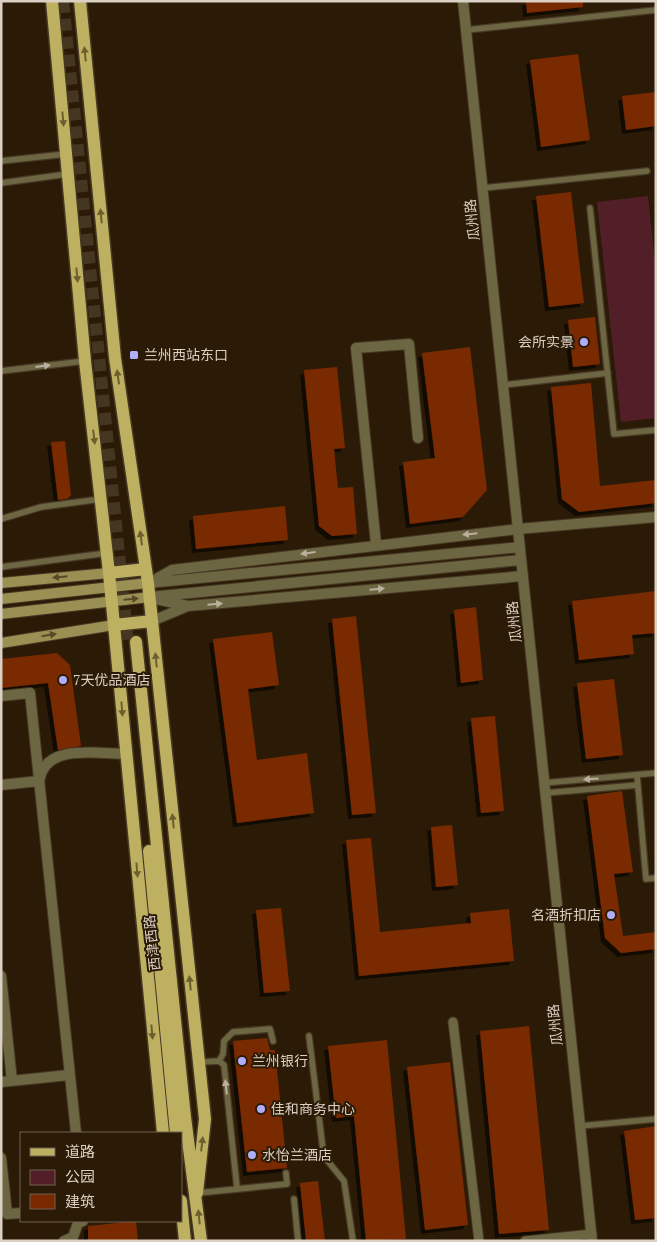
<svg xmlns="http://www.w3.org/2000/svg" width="657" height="1242" font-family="'PT Serif','Noto Sans SC',serif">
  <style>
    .green { fill: #521e27 }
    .building { fill: #792900; filter: url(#shadow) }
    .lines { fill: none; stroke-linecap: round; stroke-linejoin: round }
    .primary-tunnel { stroke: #453622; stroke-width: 12; stroke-dasharray: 12 6; stroke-linecap: butt }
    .service-casing { stroke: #473824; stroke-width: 8 }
    .pedestrian-casing { stroke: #473824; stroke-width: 11 }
    .minor-casing { stroke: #473824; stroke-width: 12 }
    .tertiary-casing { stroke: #473824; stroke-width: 12 }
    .secondary-casing { stroke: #473824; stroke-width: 12 }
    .primary-casing { stroke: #473824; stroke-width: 15 }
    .service { stroke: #6c6642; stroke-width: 5.5 }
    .pedestrian { stroke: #6c6642; stroke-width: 9 }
    .minor { stroke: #6c6642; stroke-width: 10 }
    .tertiary { stroke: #6c6642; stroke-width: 10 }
    .secondary { stroke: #9a9053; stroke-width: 10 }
    .primary { stroke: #bdb060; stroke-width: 12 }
    .oneway { fill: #6d5e2e }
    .oneway2 { fill: #bab09d }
    .oneway3 { fill: #574a25 }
    .poi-dot { fill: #b0aefa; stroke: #2b1b06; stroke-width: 2 }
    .labels { text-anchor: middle; stroke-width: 4; stroke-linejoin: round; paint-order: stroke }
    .street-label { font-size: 14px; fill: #dbd0c4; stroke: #2b1b06 }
    .poi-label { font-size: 14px; fill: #dbd0c4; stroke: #2b1b06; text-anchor: start }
  </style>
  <defs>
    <filter id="shadow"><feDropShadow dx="-4" dy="4" stdDeviation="0" flood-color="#0009"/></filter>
  </defs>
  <rect width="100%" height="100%" fill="#2b1b06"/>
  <path class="green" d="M648,196L656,272V418L621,422L597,202Z"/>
  <path class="building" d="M526,1H583V7L527,13Z
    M578,54L590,140L541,147L530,60Z
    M656,92V126L626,130L622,96Z
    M571,192L584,303L549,307L536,196Z
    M595,317L600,364L573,367L568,320Z
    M470,347L487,490L463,517L410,524L403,462L435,458L422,353Z
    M337,367L345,448L334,449L338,488L353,487L357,534L332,536L319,526L304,370Z
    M591,383L600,486L656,480V503L579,512L562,499L551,387Z
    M65,441L71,495L67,499L58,500L51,442Z
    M285,506L288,540L196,549L193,516Z
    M656,591V633L632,635L634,654L579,660L572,601Z
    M476,607L483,680L461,683L454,610Z
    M356,616L376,813L352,815L332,619Z
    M272,632L279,685L248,689L257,760L307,753L314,813L237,823L213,639Z
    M57,653L70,665L81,746L58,750L48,683L1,688V659Z
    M614,679L623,755L586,759L577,683Z
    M495,716L504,811L481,813L471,718Z
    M622,791L633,872L614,874L623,936L656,932V949L621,953L605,938L587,796Z
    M452,825L458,885L436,887L431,827Z
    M371,838L380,932L471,923L470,913L509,909L514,961L359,976L346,840Z
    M281,908L290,991L264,993L256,910Z
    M529,1026L549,1230L499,1234L480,1031Z
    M267,1038L270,1050H275L287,1168L247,1172L233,1041Z
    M387,1040L406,1239L366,1241L354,1116L336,1118L328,1046Z
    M450,1062L468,1225L425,1230L407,1067Z
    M656,1126V1218L635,1220L624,1131Z
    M318,1181L325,1241H306L300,1183Z
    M136,1221L138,1241H88V1226Z"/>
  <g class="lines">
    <path class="primary-tunnel" d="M63,1L128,642"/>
    <defs>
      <path id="service" d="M466,30L656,10
        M1,161L66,154
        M1,183L68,174
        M483,188L647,171
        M590,208L614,434L656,430
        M1,371L85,361
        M503,385L608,373
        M1,519L41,507L101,499
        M1,567L107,553
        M637,775L646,879L656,878
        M544,783L656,773
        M545,793L638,785
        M309,1036L323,1150L326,1159L344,1181L353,1241
        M219,1061L223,1054L224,1041L233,1032L270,1029L273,1041
        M199,1062L219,1061L224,1065L237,1188
        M580,1126L656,1119
        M198,1193L287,1184L286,1173
        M294,1199L298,1241"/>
      <path id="pedestrian" d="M453,1022L479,1241
        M525,1241L592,1234"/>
      <path id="minor" d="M376,544L356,348L409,344L418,438
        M149,583L172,570L518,529L656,517
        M151,598L188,606L523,576
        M152,621L188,606
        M1,696L30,693L76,1133
        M40,778C47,743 100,754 126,754
        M1,785L39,781
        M1,976L12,1081
        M1,1082L69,1075
        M1,1158L7,1214L21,1213
        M64,1241L73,1237L78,1223L83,1221"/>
      <path id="tertiary" d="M463,1L592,1241
        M148,583L520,547
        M150,597L521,560"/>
      <path id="secondary" d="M1,583L109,573
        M1,599L148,583
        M1,614L150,597
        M1,643L114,625"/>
      <path id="primary" d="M52,1L85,361L109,573L163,1133
        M80,1L115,358L148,583L205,1119L197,1193
        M109,573L146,569
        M114,625L152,621
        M136,642L185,1117L201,1241
        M149,851L176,1133
        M181,1201L185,1241"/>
    </defs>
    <use href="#service" class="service-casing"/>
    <use href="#pedestrian" class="pedestrian-casing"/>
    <use href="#minor" class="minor-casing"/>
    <use href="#tertiary" class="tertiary-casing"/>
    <use href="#secondary" class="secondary-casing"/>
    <use href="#primary" class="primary-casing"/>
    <use href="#service" class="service"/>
    <use href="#pedestrian" class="pedestrian"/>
    <use href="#minor" class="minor"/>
    <use href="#tertiary" class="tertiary"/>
    <use href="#secondary" class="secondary"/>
    <use href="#primary" class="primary"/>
  </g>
  <defs><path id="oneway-solid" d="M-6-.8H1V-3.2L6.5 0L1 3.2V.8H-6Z" transform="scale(1.25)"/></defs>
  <g class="oneway">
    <use href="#oneway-solid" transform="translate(85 54) rotate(-96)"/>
    <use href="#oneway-solid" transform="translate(63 119) rotate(85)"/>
    <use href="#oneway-solid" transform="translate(101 216) rotate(-96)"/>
    <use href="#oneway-solid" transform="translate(77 275) rotate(85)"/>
    <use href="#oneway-solid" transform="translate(118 377) rotate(-98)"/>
    <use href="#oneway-solid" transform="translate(94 437) rotate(83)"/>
    <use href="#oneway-solid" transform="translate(141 538) rotate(-98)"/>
    <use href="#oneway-solid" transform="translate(156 660) rotate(-96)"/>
    <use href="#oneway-solid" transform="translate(122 709) rotate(85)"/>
    <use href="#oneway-solid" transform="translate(173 821) rotate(-96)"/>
    <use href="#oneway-solid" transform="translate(137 870) rotate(85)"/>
    <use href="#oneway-solid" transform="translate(190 983) rotate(-96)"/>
    <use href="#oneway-solid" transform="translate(152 1032) rotate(85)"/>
    <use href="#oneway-solid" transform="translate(202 1144) rotate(-83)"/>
    <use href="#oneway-solid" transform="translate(199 1217) rotate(-96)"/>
  </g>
  <g class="oneway2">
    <use href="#oneway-solid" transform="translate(43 366) rotate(-7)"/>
    <use href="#oneway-solid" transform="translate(470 534) rotate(174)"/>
    <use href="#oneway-solid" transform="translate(308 553) rotate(173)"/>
    <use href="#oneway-solid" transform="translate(377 589) rotate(-5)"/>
    <use href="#oneway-solid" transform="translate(215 604) rotate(-5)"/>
    <use href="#oneway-solid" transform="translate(591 779) rotate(176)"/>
    <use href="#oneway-solid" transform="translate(226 1087) rotate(-96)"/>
  </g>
  <g class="oneway3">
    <use href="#oneway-solid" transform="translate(60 577) rotate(174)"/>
    <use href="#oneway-solid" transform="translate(131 599) rotate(-5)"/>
    <use href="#oneway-solid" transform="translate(49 635) rotate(-9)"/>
  </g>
  <g class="poi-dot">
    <circle cx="584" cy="342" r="5"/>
    <rect x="129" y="350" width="10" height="10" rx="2.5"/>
    <circle cx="63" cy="680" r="5"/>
    <circle cx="611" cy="915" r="5"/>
    <circle cx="242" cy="1061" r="5"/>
    <circle cx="261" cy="1109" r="5"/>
    <circle cx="252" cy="1155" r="5"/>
  </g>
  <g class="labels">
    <g class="street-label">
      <text transform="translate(472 220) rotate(-96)" y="5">瓜州路</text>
      <text transform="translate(514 622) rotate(-96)" y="5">瓜州路</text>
      <text transform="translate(152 943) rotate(-96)" y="5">西津西路</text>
      <text transform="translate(555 1025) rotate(-96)" y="5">瓜州路</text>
    </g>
    <g class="poi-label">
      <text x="574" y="347" text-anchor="end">会所实景</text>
      <text x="144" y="360">兰州西站东口</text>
      <text x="73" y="685">7天优品酒店</text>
      <text x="601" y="920" text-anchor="end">名酒折扣店</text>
      <text x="252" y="1066">兰州银行</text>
      <text x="271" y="1114">佳和商务中心</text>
      <text x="262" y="1160">水怡兰酒店</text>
    </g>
  </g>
  <rect width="657" height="1242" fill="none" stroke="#dbd0c4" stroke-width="5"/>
  <rect x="20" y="1132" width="162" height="90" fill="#2b1b06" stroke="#716352"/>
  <rect x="30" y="1148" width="25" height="8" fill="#bdb060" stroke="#716352"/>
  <text x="65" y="1157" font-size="15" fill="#dbd0c4">道路</text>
  <rect x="30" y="1170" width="25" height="15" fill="#521e27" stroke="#716352"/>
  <text x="65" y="1182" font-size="15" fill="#dbd0c4">公园</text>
  <rect x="30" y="1194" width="25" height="15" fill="#792900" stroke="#716352"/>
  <text x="65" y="1207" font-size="15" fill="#dbd0c4">建筑</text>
</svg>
